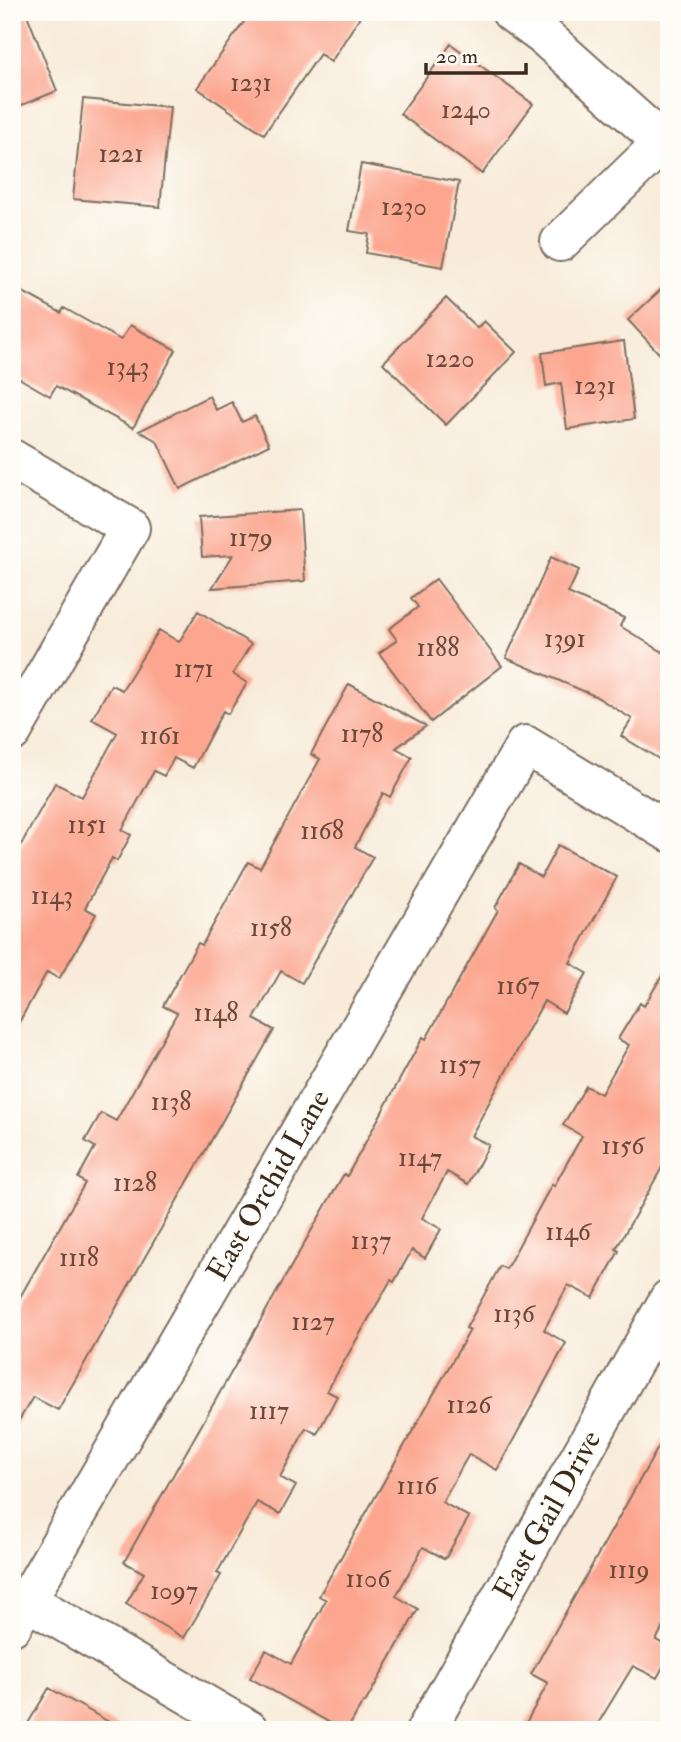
<svg xmlns="http://www.w3.org/2000/svg" width="681" height="1742" font-family="'IM FELL Double Pica',serif">
  <style>
    .building { fill: #fca68f }
    .lines { fill: none; stroke-linecap: round; stroke-linejoin: round }
    .minor-casing { stroke: #7d6e5f; stroke-width: 42 }
    .minor { stroke: #fff; stroke-width: 38 }
    .labels { text-anchor: middle; stroke-width: 5; stroke-linejoin: round; paint-order: stroke }
    .number-label { font-size: 26px; fill: #6b493a }
    .street-label { font-size: 30px; fill: #3b2a1e; stroke: #fdfcf7 }
  </style>
  <rect width="100%" height="100%" fill="#fdfcf7"/>
  <filter id="ink" filterUnits="userSpaceOnUse"><feTurbulence type="fractalNoise" baseFrequency=".0143" numOctaves="2"/><feDisplacementMap in="SourceGraphic" scale="14" xChannelSelector="R" yChannelSelector="G"/><feConvolveMatrix kernelMatrix="1 2 1 2 8 2 1 2 1" color-interpolation-filters="sRGB"/></filter>
  <filter id="wash" filterUnits="userSpaceOnUse"><feTurbulence type="fractalNoise" baseFrequency=".00686" numOctaves="4" result="noise"/><feDisplacementMap in="SourceGraphic" scale="28" xChannelSelector="R" yChannelSelector="G"/><feGaussianBlur stdDeviation="1.57" result="paint"/><feColorMatrix in="noise" values="0 0 0 0 0 0 0 0 0 0 0 0 0 0 0 0 0 1.4 0 .05"/><feComposite in="paint" operator="in"/></filter>
  <g filter="url(#wash)">
    <rect width="100%" height="100%" fill="#f8ebd9"/>
    <g id="blocks">
      <path class="building" d="M12,12H26L57,91L12,109Z
        M251,12H363L331,62L320,54L264,134L197,88Z
        M451,44L533,104L482,174L400,114Z
        M83,99L170,107L160,207L73,199Z
        M361,164L459,182L443,267L366,253L369,234L349,231Z
        M669,282V364L628,320Z
        M12,286L61,313L64,308L121,340L130,325L176,350L133,428L56,386L50,396L12,374Z
        M446,298L477,328L484,321L516,352L446,425L383,363Z
        M624,341L634,419L567,429L561,383L546,386L542,353Z
        M209,396L216,410L232,402L242,422L255,416L269,445L180,489L157,441L139,431Z
        M300,510L305,581L212,588L233,555L202,557L199,517Z
        M551,557L579,570L568,593L624,618L620,626L669,656V765L621,736L632,719L595,696L506,658Z
        M436,579L502,666L431,722L379,653L397,640L389,629L418,607L411,598Z
        M198,611L251,644L233,674L247,683L228,714L223,711L193,768L174,758L164,776L154,771L122,830L131,835L117,861L112,858L85,908L96,914L82,940L59,979L47,972L12,1035V861L55,783L82,797L117,733L92,719L111,685L122,690L159,630L179,642Z
        M349,684L426,726L396,748L412,757L390,797L383,793L355,847L373,857L302,983L281,971L254,1019L274,1030L58,1410L33,1397L12,1432V1311L85,1183L78,1178L95,1147L85,1141L101,1113L116,1121L177,1013L163,1006L198,943L202,945L248,862L260,868L320,759L311,754Z
        M558,845L617,877L570,963L587,973L564,1013L544,1001L471,1136L489,1145L468,1184L447,1172L422,1218L441,1229L425,1258L412,1250L394,1282L391,1280L327,1391L337,1396L317,1434L306,1428L280,1477L296,1486L280,1514L257,1502L217,1573L221,1575L184,1638L126,1604L144,1573L124,1562L327,1203L344,1174L347,1176L423,1037L426,1039L498,910L495,908L519,864L541,877Z
        M669,964V1155L616,1249L619,1251L593,1298L568,1285L544,1330L566,1343L497,1470L469,1454L442,1502L469,1517L445,1559L423,1547L396,1596L418,1609L365,1703L363,1702L347,1730H343L250,1678L266,1650L291,1664L326,1600L319,1596L470,1330L466,1328L500,1266L506,1269L552,1184L554,1186L582,1136L563,1125L586,1086L601,1094L629,1045L618,1039L640,1003L644,1006Z
        M669,1428V1616L656,1640L669,1647V1656L657,1678L633,1666L594,1730H522L548,1683L531,1674Z
        M49,1688L123,1730H24Z"/>
    </g>
  </g>
  <g filter="url(#ink)">
    <use href="#blocks" fill-opacity="0" stroke="#7d6e5f" stroke-width="2"/>
    <g class="lines">
      <defs>
        <path id="minor" d="M511,12L545,37L669,148
          M560,242L663,142
          M12,459L130,528L12,732
          M26,1600L249,1730
          M12,1626L525,745L669,832
          M426,1730L669,1299"/>
      </defs>
      <use href="#minor" class="minor-casing"/>
      <use href="#minor" class="minor"/>
    </g>
  </g>
  <g class="labels">
    <g class="number-label">
      <text x="251" y="91">1231</text>
      <text x="466" y="118">1240</text>
      <text x="121" y="162">1221</text>
      <text x="404" y="215">1230</text>
      <text x="450" y="367">1220</text>
      <text x="128" y="375">1343</text>
      <text x="595" y="394">1231</text>
      <text x="251" y="546">1179</text>
      <text x="565" y="647">1391</text>
      <text x="438" y="656">1188</text>
      <text x="194" y="677">1171</text>
      <text x="362" y="742">1178</text>
      <text x="160" y="744">1161</text>
      <text x="87" y="833">1151</text>
      <text x="322" y="839">1168</text>
      <text x="52" y="904">1143</text>
      <text x="271" y="936">1158</text>
      <text x="518" y="994">1167</text>
      <text x="216" y="1021">1148</text>
      <text x="460" y="1073">1157</text>
      <text x="171" y="1110">1138</text>
      <text x="623" y="1154">1156</text>
      <text x="420" y="1166">1147</text>
      <text x="135" y="1191">1128</text>
      <text x="568" y="1240">1146</text>
      <text x="371" y="1249">1137</text>
      <text x="79" y="1266">1118</text>
      <text x="514" y="1322">1136</text>
      <text x="313" y="1330">1127</text>
      <text x="469" y="1413">1126</text>
      <text x="269" y="1419">1117</text>
      <text x="417" y="1494">1116</text>
      <text x="629" y="1578">1119</text>
      <text x="368" y="1587">1106</text>
      <text x="174" y="1599">1097</text>
    </g>
    <g class="street-label">
      <text transform="translate(268 1185) rotate(-60)" y="10">East Orchid Lane</text>
      <text transform="translate(547 1515) rotate(-61)" y="10">East Gail Drive</text>
    </g>
  </g>
  <rect width="681" height="1742" fill="none" stroke="#fdfcf7" stroke-width="42"/>
  <path d="M426 63v10h100v-10" fill="none" stroke="#3b2a1e" stroke-width="3.5"/>
  <text x="436" y="63" font-size="21" fill="#3b2a1e" stroke="#fdfcf7" stroke-width="5" paint-order="stroke">20 m</text>
</svg>
